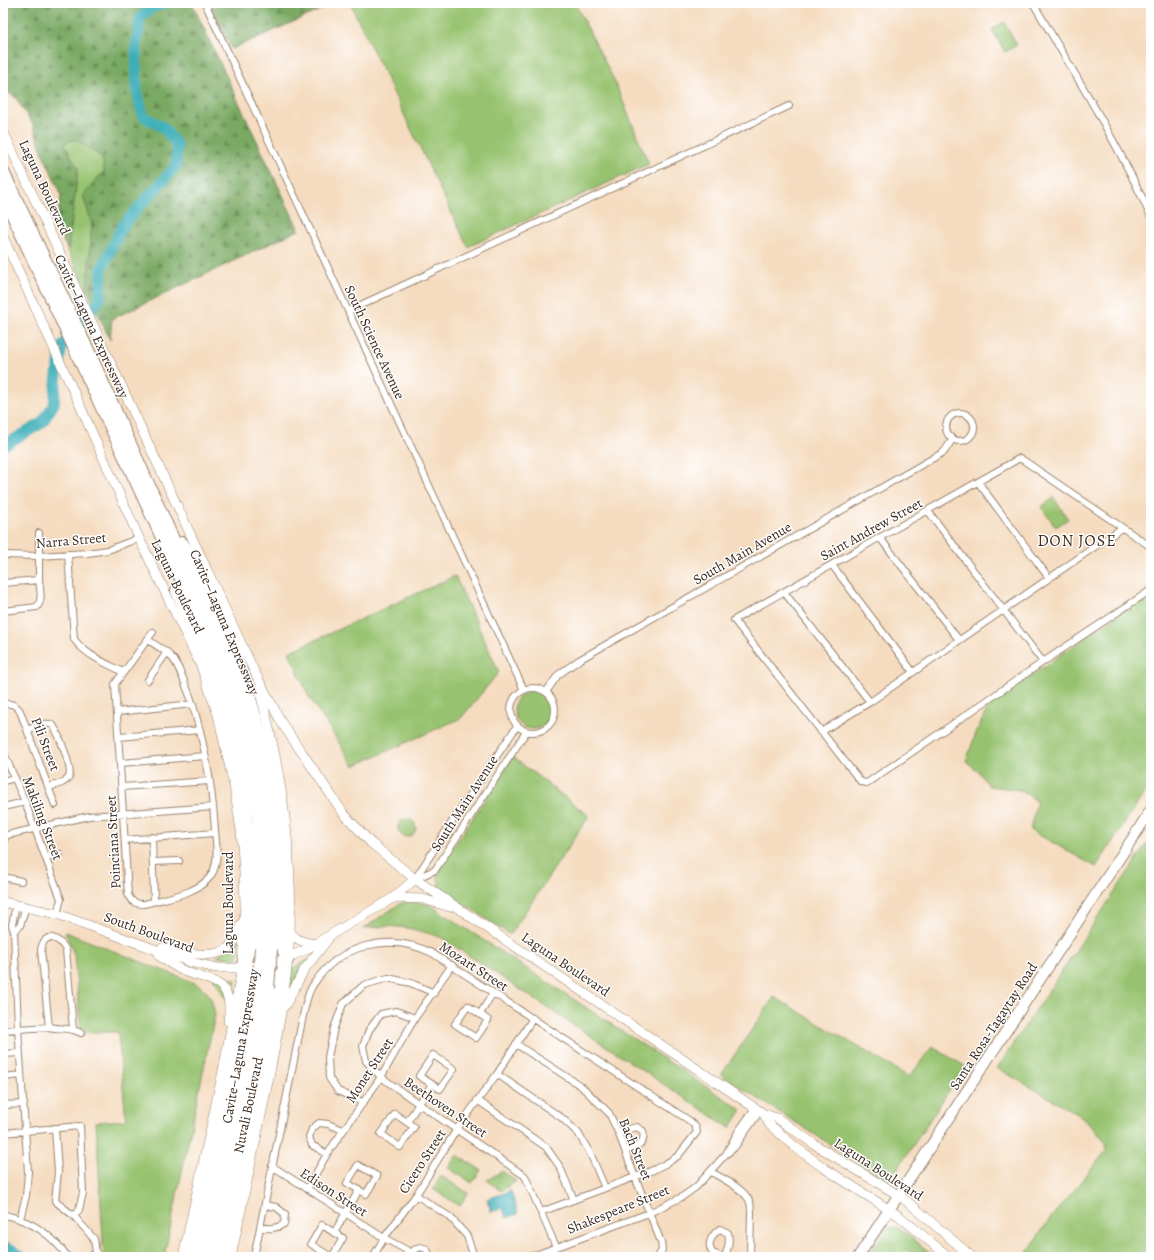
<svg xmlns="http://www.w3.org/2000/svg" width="1154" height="1260" font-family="Alegreya,serif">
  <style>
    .grass { fill: #97c370; stroke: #697647 }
    .forest { fill: url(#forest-firs); stroke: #5a6a40 }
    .park { fill: url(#park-tufts); stroke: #697647 }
    .water { fill: url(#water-ripples); stroke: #3c6c6b }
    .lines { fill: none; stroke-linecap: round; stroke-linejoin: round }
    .river { stroke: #3eafb8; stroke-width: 11 }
    .minor-casing { stroke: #98836f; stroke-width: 8 }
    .secondary-casing { stroke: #98836f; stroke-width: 10 }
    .primary-casing { stroke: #98836f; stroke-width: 12 }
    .motorway-casing { stroke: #98836f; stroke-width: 14 }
    .minor { stroke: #fff; stroke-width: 6 }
    .secondary { stroke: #fff; stroke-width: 9 }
    .primary { stroke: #fff; stroke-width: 10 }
    .motorway { stroke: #fff; stroke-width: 12 }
    .motorway-bridge-casing { stroke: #98836f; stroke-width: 14; stroke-linecap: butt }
    .motorway-bridge { stroke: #fff; stroke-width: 12 }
    .labels { text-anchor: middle; stroke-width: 3; stroke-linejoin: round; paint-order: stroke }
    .street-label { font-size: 14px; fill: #3b2a1e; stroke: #fff }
    .quarter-label { font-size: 16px; letter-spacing: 1px; fill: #3b2a1e; stroke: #fff }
  </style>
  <defs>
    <pattern id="forest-firs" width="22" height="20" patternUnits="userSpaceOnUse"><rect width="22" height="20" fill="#79a962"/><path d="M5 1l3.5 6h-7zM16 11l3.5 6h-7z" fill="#648a50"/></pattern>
    <pattern id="park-tufts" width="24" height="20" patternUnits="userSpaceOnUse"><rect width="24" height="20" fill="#97c370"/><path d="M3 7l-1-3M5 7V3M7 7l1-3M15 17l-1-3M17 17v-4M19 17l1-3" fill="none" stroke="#7c9f5b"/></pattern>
    <pattern id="water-ripples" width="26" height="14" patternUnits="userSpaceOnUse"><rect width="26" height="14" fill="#3eafb8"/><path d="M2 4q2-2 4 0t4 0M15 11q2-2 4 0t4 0" fill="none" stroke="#358f95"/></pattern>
  </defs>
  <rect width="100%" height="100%" fill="#fff"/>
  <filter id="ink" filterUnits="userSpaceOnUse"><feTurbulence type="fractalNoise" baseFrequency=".025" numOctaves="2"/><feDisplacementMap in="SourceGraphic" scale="8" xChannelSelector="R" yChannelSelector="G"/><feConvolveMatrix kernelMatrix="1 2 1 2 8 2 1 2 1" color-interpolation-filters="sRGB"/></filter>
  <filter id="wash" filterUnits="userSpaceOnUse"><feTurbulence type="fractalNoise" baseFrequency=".012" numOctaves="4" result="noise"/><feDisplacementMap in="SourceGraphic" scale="16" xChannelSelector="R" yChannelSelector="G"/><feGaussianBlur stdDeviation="0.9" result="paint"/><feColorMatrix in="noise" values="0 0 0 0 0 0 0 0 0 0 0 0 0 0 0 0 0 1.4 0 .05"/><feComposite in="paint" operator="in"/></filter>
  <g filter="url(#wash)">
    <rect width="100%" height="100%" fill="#f5dcc0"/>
    <path class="grass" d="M350,3H575L613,78L649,164L468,247Z
      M1004,22L1017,45L1005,52L992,30Z
      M75,139L102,157L105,171L83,195L92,224L87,290L68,251L78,168L64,144Z
      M1054,498L1068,519L1056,527L1041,507Z
      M455,576L499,672L461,718L354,766L308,695L289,652Z
      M1151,592V783L1096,867L1030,830L1037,801L1021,790L989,786L978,771L966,761L976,733L989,705Z
      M514 710a19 19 0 1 1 38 0a19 19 0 1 1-38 0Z
      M513,757L589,816L510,935L439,887L437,872Z
      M398 828a9 9 0 1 1 18 0a9 9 0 1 1-18 0Z
      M1151,838V1257H1024L1049,1220L1106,1151V1142L1081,1116L997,1068Z
      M407,902H418L430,905L742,1110L730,1128L442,938C414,928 392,923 363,929L399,904Z
      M65,932L195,983C210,991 212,999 215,1015L164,1257H104L96,1122L126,1120L118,1032H81L74,954Z
      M240,937L238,959L217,957Z
      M310,959L288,994L290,969Z
      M213,978L236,979L232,1007Z
      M774,997L909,1077L932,1047L965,1066L893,1176L888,1181L721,1075Z
      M457,1155L481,1170L472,1183L448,1168Z
      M441,1176L468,1193L460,1206L433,1189Z
      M894,1227L900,1228L934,1257H915L905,1250L901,1255L894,1252L891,1257H867L887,1228Z"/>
    <path class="forest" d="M3,3H192L299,230L112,319L110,340L87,290L92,224L83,195L104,171L102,157L75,139L64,144L78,168L68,251L56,226L61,196L59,189L45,159L32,123L15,97L3,89Z
      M209,3H288L289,5L298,3H336L232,49Z"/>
    <path class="park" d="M502,1171L516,1181L501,1191L487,1180Z"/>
    <path class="water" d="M511,1191L518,1214L506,1218L503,1208L491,1212L487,1199Z"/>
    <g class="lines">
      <path class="river" d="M3,446L42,423L54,404L57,374L62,347L100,299L102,268L123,225L176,166L177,145L163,127L143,116L137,91L136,47L140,18L151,8L165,3
        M3,1246L13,1250L22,1257"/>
    </g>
  </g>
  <g filter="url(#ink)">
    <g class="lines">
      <defs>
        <path id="minor" d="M205,3L524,690
          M1033,3C1074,73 1118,142 1151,217
          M348,311L789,106
          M946 427a14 14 0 1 1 28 0a14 14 0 1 1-28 0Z
          M978,482L1049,578
          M928,511L1043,662
          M39,533V580
          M880,538L959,640
          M1151,547L1020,458L734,620L861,782L867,783L1043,662L1151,590
          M68,554L74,639C85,655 106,663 123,672
          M3,555L39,556L87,553L108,550L139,538
          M832,565L913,672
          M3,583L39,580C40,589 43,600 37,607L3,611
          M784,592L870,702
          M148,640C157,646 167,651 174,660C181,671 185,684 190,696C204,739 212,785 215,830C216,845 220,863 210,877C197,894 165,898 145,904C136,904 132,903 128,895L115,684L153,632
          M148,680L167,652
          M511 710a22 22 0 1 1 44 0a22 22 0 1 1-44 0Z
          M546,692L558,675L579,660L944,452L952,440
          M3,704C11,703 15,704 20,711L55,805
          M117,712L193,704
          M28,730C35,727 45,721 53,725C58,733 73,768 69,777C66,783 56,785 49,787
          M821,732L870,702L1122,528
          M119,737L200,730
          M3,751L25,802L59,894L61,899L57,914
          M121,763L205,756
          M3,781L15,778
          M122,787L210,781
          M3,807L25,802
          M3,836L89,816L213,807
          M152,837L154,901
          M125,840L215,833
          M3,847L5,836
          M46,857L60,854
          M153,862L179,861
          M3,877L21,881
          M415,879L435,870L526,732
          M415,879L456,816L517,726
          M16,904L12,925L14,931L18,1028L28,1172L26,1196L20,1219
          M14,931L20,926L26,906
          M468,1006L488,1020L476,1038L455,1024Z
          M480,1014L493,993
          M415,1018L396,1011L381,1014L369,1030L363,1046L366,1061L381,1077L419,1104L525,1176L556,1247
          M49,1027L41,950C44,930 60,938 66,950L73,1029
          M3,1030L49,1027C61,1030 69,1026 81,1033
          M516,1044L581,1086L609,1113L618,1132L635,1177L661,1242L662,1250L658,1257
          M3,1054L20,1053
          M433,1055L454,1069L440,1089L419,1076Z
          M497,1074L562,1118L578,1133L590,1153L605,1188
          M3,1077L21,1075
          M477,1100L546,1147L560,1167L574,1200
          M362,1102L338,1091L329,1078L328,1057L334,1028L343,1004L364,985L388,978L411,983L434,993
          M3,1105L24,1104
          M395,1114L414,1127L400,1147L381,1134Z
          M407,1122L432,1084
          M55,1128L58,1172L55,1201L74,1216L94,1239L96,1253L89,1257
          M618,1132L637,1127L643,1131C646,1145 637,1146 626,1150
          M3,1133L80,1126L83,1193L79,1210L74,1216
          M327,1154L312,1145L309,1137L312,1129L319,1123L328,1124L343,1130
          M726,1154L738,1132L755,1108
          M358,1165L377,1176L366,1194L347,1183Z
          M272,1166L384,1238L412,1253
          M711,1172C722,1178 740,1187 747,1197C751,1201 751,1207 751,1212L750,1257
          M307,1189L327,1154L381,1077L415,1018L452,965
          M416,1195L450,1217L467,1236L474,1257
          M3,1214C9,1217 16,1217 21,1220C41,1227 56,1241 68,1257
          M260,1227C270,1229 275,1229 284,1224L285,1214L276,1207L265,1205
          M334,1233L359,1190
          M411,1255L414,1250L420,1247L427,1249L430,1257
          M254,1257L304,1011C306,1003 308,992 313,985C339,944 390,932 432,953L690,1121L695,1126L697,1132L678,1156L665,1164L651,1171L541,1212
          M331,1257L311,1244L322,1225L343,1238L332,1257
          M373,1257L384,1238L416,1195L457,1129L497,1074L533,1018
          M530,1257L649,1213L682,1197L696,1187L725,1155L734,1148L760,1111
          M721,1257C718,1255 714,1254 712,1252C706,1244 713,1233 720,1229L728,1233C730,1240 728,1251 724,1257"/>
        <path id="secondary" d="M3,131L253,669L283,725L344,814L371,843L415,879L437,894L764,1114L777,1118L814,1144L898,1195L908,1202L972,1257
          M3,237L78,401L139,538L201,666L218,715L234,786L241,830L244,873L245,904L242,968L223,1071L183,1257
          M393,898L423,899L450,907
          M3,902L57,914L190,962L217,968H242L277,962L303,951L393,898L415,879
          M290,931C296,941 304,942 315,944
          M162,948C195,953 231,968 241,924
          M159,956C167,961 176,968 186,972C216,982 234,982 228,1021
          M285,1006L304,970L328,939
          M764,1114L770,1125L794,1146L824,1168L899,1216L949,1257
          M231,1257C242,1205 253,1153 264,1101C276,1044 287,989 290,931C293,849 281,768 259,689"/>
        <path id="primary" d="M858,1257L1151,810"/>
        <path id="motorway" d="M3,172L91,357L230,666L252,735L259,765L268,819L273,879L271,949
          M3,194L210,641C236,705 255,772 261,841C264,877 263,913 261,948
          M182,543L195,564L234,651L245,681L266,755L274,800L280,860L282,909L280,945L288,958L278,983L273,1020L221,1257
          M177,591L210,666L219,691L227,714L241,778L249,839L252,885L250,947L242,968L248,980L242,1020L193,1257
          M203,1257L253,1019L258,988
          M212,1257L246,1099L268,988"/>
      </defs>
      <use href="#minor" class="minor-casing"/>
      <use href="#secondary" class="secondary-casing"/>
      <use href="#primary" class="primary-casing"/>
      <use href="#motorway" class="motorway-casing"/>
      <use href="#minor" class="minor"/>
      <use href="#secondary" class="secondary"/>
      <use href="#primary" class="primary"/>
      <use href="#motorway" class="motorway"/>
      <defs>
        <path id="motorway-bridge" d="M258,988L261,948
          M268,988L271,949"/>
      </defs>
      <use href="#motorway-bridge" class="motorway-bridge-casing"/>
      <use href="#motorway-bridge" class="motorway-bridge"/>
    </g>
  </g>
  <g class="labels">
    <g class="street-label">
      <text transform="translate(45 187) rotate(65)" y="5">Laguna Boulevard</text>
      <text transform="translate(92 326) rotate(65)" y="5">Cavite–Laguna Expressway</text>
      <text transform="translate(375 342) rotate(65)" y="5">South Science Avenue</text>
      <text transform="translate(871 529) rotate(-29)" y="5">Saint Andrew Street</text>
      <text transform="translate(71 540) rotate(-5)" y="5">Narra Street</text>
      <text transform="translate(742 553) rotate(-30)" y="5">South Main Avenue</text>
      <text transform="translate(178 586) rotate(64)" y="5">Laguna Boulevard</text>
      <text transform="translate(225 622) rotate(67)" y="5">Cavite–Laguna Expressway</text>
      <text transform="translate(46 744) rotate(69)" y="5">Pili Street</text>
      <text transform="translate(464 803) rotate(-57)" y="5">South Main Avenue</text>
      <text transform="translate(43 818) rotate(69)" y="5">Makiling Street</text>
      <text transform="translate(113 842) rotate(-93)" y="5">Poinciana Street</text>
      <text transform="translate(228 903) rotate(-90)" y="5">Laguna Boulevard</text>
      <text transform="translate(149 932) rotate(20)" y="5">South Boulevard</text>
      <text transform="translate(566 964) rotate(34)" y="5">Laguna Boulevard</text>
      <text transform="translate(474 966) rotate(33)" y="5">Mozart Street</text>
      <text transform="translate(993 1026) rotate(-57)" y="5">Santa Rosa-Tagaytay Road</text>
      <text transform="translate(240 1046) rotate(-80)" y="5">Cavite–Laguna Expressway</text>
      <text transform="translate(369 1070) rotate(-57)" y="5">Monet Street</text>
      <text transform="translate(248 1105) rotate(-78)" y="5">Nuvali Boulevard</text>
      <text transform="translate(446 1107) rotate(34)" y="5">Beethoven Street</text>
      <text transform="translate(636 1149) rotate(68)" y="5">Bach Street</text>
      <text transform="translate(422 1161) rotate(-57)" y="5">Cicero Street</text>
      <text transform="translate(879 1169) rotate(33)" y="5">Laguna Boulevard</text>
      <text transform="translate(334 1192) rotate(33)" y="5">Edison Street</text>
      <text transform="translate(618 1209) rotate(-22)" y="5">Shakespeare Street</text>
    </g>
    <g class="quarter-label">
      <text x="1077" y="546">DON JOSE</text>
    </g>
  </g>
  <rect width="1154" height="1260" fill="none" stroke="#fff" stroke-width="16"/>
</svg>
